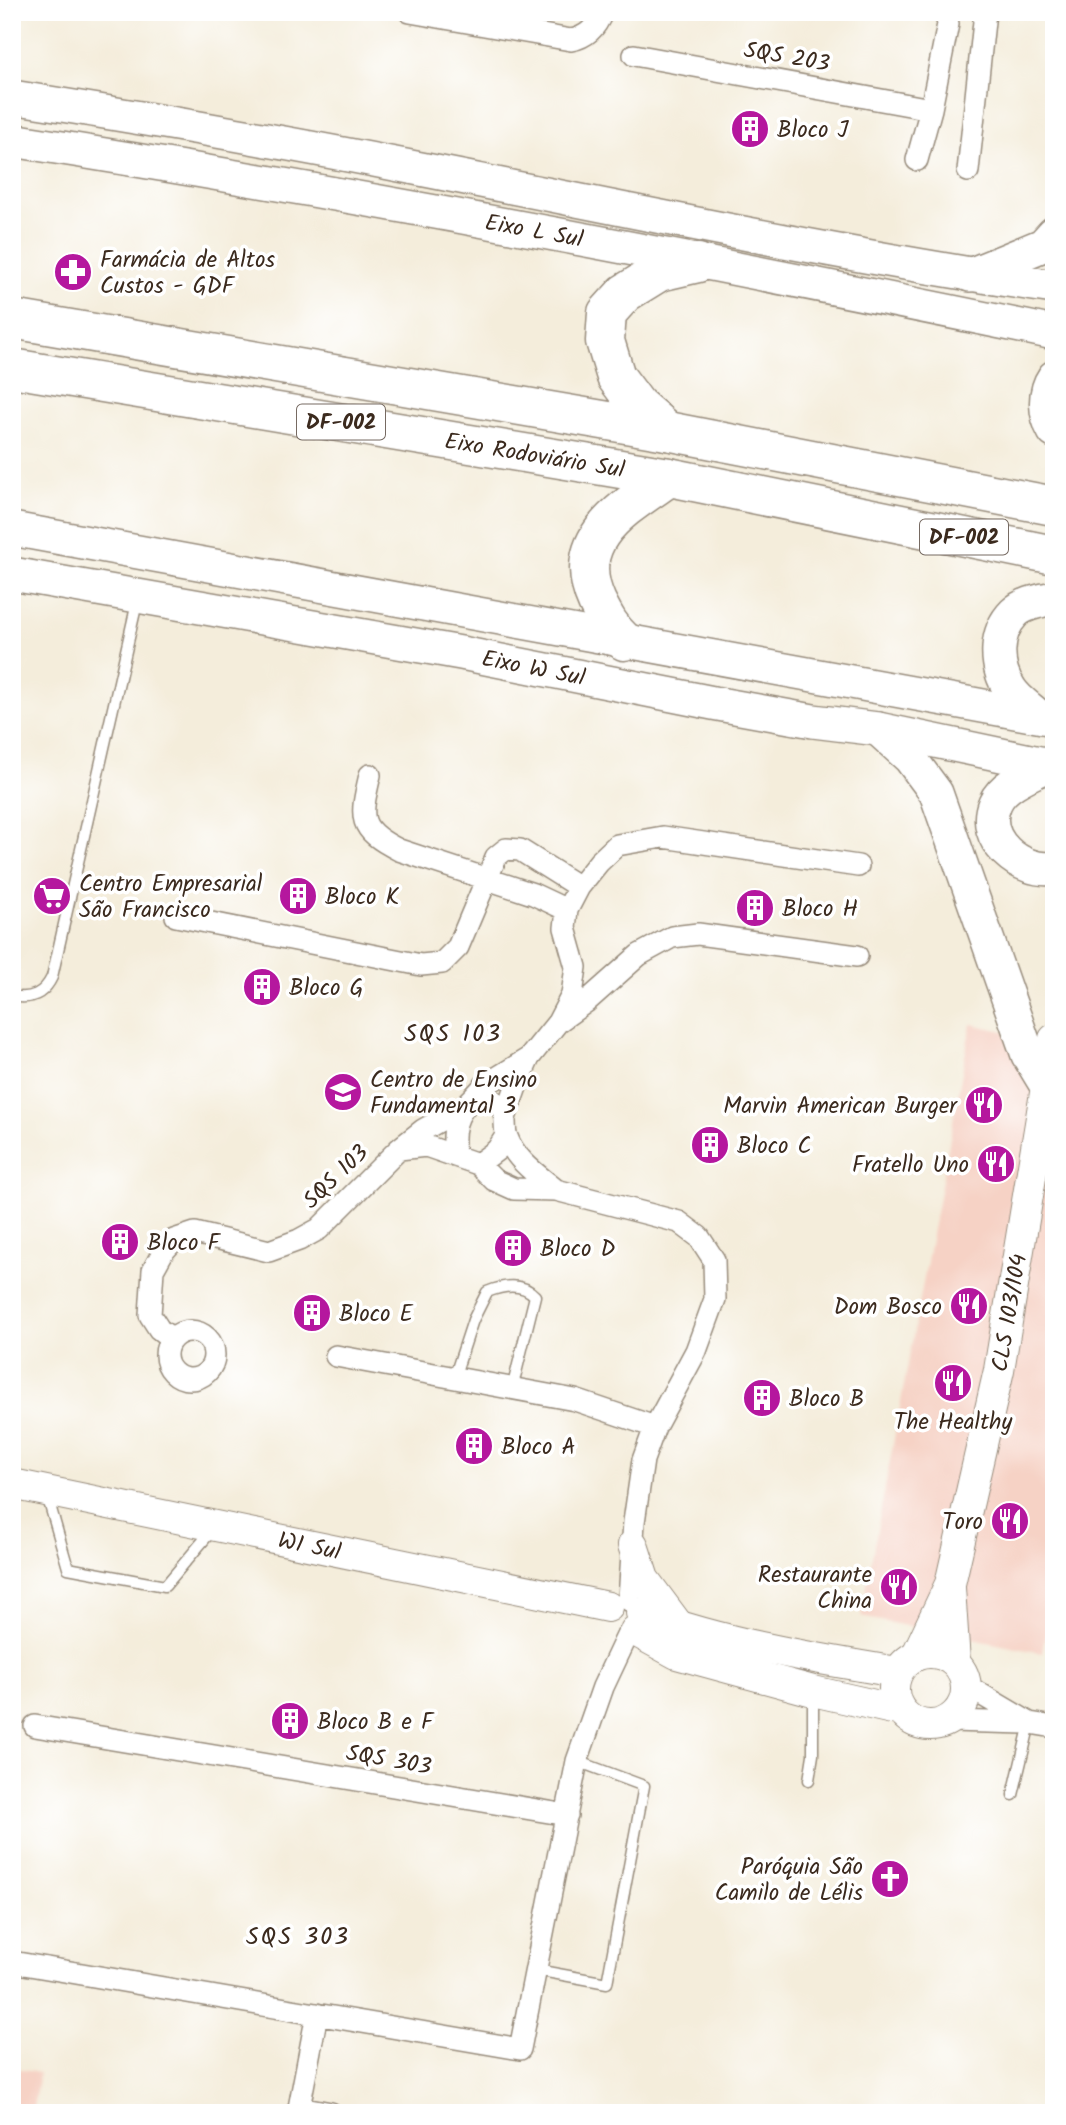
<svg xmlns="http://www.w3.org/2000/svg" width="1066" height="2125" font-family="Kalam,sans-serif">
  <style>
    .built { fill: #f6d2c5 }
    .lines { fill: none; stroke-linecap: round; stroke-linejoin: round }
    .lane-casing { stroke: #988c7c; stroke-width: 13 }
    .street-casing { stroke: #988c7c; stroke-width: 24 }
    .secondary-casing { stroke: #988c7c; stroke-width: 32 }
    .primary-casing { stroke: #988c7c; stroke-width: 36 }
    .highway-casing { stroke: #988c7c; stroke-width: 41 }
    .lane { stroke: #fff; stroke-width: 10 }
    .street { stroke: #fff; stroke-width: 21 }
    .secondary { stroke: #fff; stroke-width: 30 }
    .primary { stroke: #fff; stroke-width: 33 }
    .highway { stroke: #fff; stroke-width: 38 }
    .labels { text-anchor: middle; stroke-width: 7; stroke-linejoin: round; paint-order: stroke }
    .shield { fill: #fff; stroke: #766a62; stroke-width: 2 }
    .shield-label { font-size: 21px; font-weight: bold; fill: #3b2a1e }
    .street-label { font-size: 23px; fill: #3b2a1e; stroke: #fff }
    .poi-label { font-size: 23px; fill: #3b2a1e; stroke: #fff; text-anchor: start }
    .neighbourhood-label { font-size: 24px; letter-spacing: 2px; fill: #3b2a1e; stroke: #fff }
  </style>
  <rect width="100%" height="100%" fill="#fff"/>
  <filter id="ink" filterUnits="userSpaceOnUse"><feTurbulence type="fractalNoise" baseFrequency=".0143" numOctaves="2"/><feDisplacementMap in="SourceGraphic" scale="14" xChannelSelector="R" yChannelSelector="G"/><feConvolveMatrix kernelMatrix="1 2 1 2 8 2 1 2 1" color-interpolation-filters="sRGB"/></filter>
  <filter id="wash" filterUnits="userSpaceOnUse"><feTurbulence type="fractalNoise" baseFrequency=".00686" numOctaves="4" result="noise"/><feDisplacementMap in="SourceGraphic" scale="28" xChannelSelector="R" yChannelSelector="G"/><feGaussianBlur stdDeviation="1.57" result="paint"/><feColorMatrix in="noise" values="0 0 0 0 0 0 0 0 0 0 0 0 0 0 0 0 0 1.4 0 .05"/><feComposite in="paint" operator="in"/></filter>
  <g filter="url(#wash)">
    <rect width="100%" height="100%" fill="#f4eddb"/>
    <path class="built" d="M971,1024L1054,1042V1587L1042,1653L861,1617Z
      M12,2068L39,2073L32,2113H12Z"/>
  </g>
  <g filter="url(#ink)">
    <g class="lines">
      <defs>
        <path id="lane" d="M12,996C31,1000 44,994 52,977L138,598
          M454,1378L473,1320L487,1292C502,1286 522,1282 535,1296L512,1389
          M47,1495L68,1568L165,1586L214,1528
          M809,1780L813,1755V1694
          M1013,1795L1030,1723
          M536,1970L607,1983L644,1786L577,1761"/>
        <path id="street" d="M410,12L571,40C587,37 596,28 602,12
          M634,55L931,109
          M917,160L931,109L948,24L945,12
          M968,171L985,12
          M370,775C360,818 357,829 399,850L533,894L567,910
          M176,916L421,965L442,963L458,947L496,857L506,849L520,850L579,887
          M558,1022L572,995L576,967L565,928L567,910L579,887L599,862L617,845L663,837L858,866
          M473,1098L485,1085L529,1058
          M505,1118L517,1084L529,1058L558,1022L586,1002L639,955L672,937L698,934L857,956
          M399,1149L426,1146L478,1164L494,1180L514,1189L556,1190L679,1222L699,1237L714,1260L715,1299L696,1351L655,1427
          M455,1156C452,1131 454,1115 473,1098C483,1099 492,1098 500,1105C508,1114 503,1127 507,1137C515,1160 538,1175 556,1190
          M478,1164L497,1150L506,1136
          M166 1355a24 24 0 1 1 48 0a24 24 0 1 1-48 0Z
          M172,1339L159,1329L150,1315L153,1270L163,1252L174,1240L195,1233L269,1251L299,1240L319,1229L399,1149L423,1130L462,1108
          M336,1356L575,1400L655,1427L643,1460L634,1522L629,1600
          M967,1686L1028,1722
          M949,1721L1030,1723L1054,1727
          M35,1726L567,1815
          M12,1962L520,2049L577,1761L603,1687L627,1636
          M299,2107L331,2113
          M298,2113L317,2014"/>
        <g id="secondary">
          <path id="s1" d="M12,1484L608,1607"/>
          <path d="M633,1545L644,1579L679,1626"/>
          <path d="M950,1588L955,1662"/>
          <path d="M641,1613C723,1643 811,1658 897,1672"/>
          <path d="M635,1631L677,1654L813,1691L901,1711"/>
          <circle cx="930" cy="1689" r="36"/>
          <path id="s2" d="M917,1654L950,1584L999,1370L1054,1039"/>
        </g>
        <g id="primary">
          <path d="M12,97C144,118 275,140 405,166C621,208 836,255 1054,287"/>
          <path id="s3" d="M12,140C361,195 708,261 1054,333"/>
          <path d="M970,275L1043,245L1054,233"/>
          <path d="M1054,377C1043,393 1045,415 1054,431"/>
          <path d="M12,529L1054,719"/>
          <path id="s4" d="M12,574L461,653L713,703L813,721L878,729L1054,766"/>
          <path d="M1037,715C1028,707 1016,699 1010,689C995,667 994,633 1014,613C1024,603 1040,601 1054,598"/>
          <path d="M878,729L910,758L936,793L1028,1055L1045,1083L1054,1073"/>
          <path d="M1048,765C1030,774 1003,784 995,803C979,839 1021,874 1054,868"/>
        </g>
        <g id="highway">
          <path d="M12,319L667,431L1054,506"/>
          <path id="s5" d="M12,368L669,477L1054,555"/>
          <path d="M667,431L637,405L616,377L605,341L607,313L625,293L659,272L698,263"/>
          <path d="M624,641C611,629 605,618 597,602C568,538 625,508 669,477"/>
        </g>
      </defs>
      <use href="#lane" class="lane-casing"/>
      <use href="#street" class="street-casing"/>
      <use href="#secondary" class="secondary-casing"/>
      <use href="#primary" class="primary-casing"/>
      <use href="#highway" class="highway-casing"/>
      <use href="#lane" class="lane"/>
      <use href="#street" class="street"/>
      <use href="#secondary" class="secondary"/>
      <use href="#primary" class="primary"/>
      <use href="#highway" class="highway"/>
    </g>
  </g>
  <defs>
    <symbol id="building-disc" viewBox="-11 -11 22 22"><circle r="9.5" fill="#b5179e" stroke="#fff"/><path d="M-4-6H4V6H1V3H-1V6H-4ZM-2.5-4.3h1.7v1.8h-1.7ZM.8-4.3h1.7v1.8H.8ZM-2.5-1h1.7V.8h-1.7ZM.8-1h1.7V.8H.8Z" fill="#fff"/></symbol>
    <symbol id="pharmacy-disc" viewBox="-11 -11 22 22"><circle r="9.5" fill="#b5179e" stroke="#fff"/><path d="M-2-6h4v4h4v4h-4v4h-4v-4h-4v-4h4Z" fill="#fff"/></symbol>
    <symbol id="supermarket-disc" viewBox="-11 -11 22 22"><circle r="9.5" fill="#b5179e" stroke="#fff"/><path d="M-6-5.5h2.5l.6 2H6L4.5 2H-2.5L-4.4-4H-6ZM-1.5 3.2a1.3 1.3 0 1 0 .1 0ZM3 3.2a1.3 1.3 0 1 0 .1 0Z" fill="#fff"/></symbol>
    <symbol id="school-disc" viewBox="-11 -11 22 22"><circle r="9.5" fill="#b5179e" stroke="#fff"/><path d="M0-5L7-2L0 1L-7-2ZM-4 1L0 2.5L4 1V4Q0 6-4 4Z" fill="#fff"/></symbol>
    <symbol id="restaurant-disc" viewBox="-11 -11 22 22"><circle r="9.5" fill="#b5179e" stroke="#fff"/><path d="M-5-6h1v4h1v-4h1v4h1v-4h1v5L-1.5 .5V6h-2V.5L-5-1ZM5-6V6H3V1.5H1.5Q1.5-4 5-6Z" fill="#fff"/></symbol>
    <symbol id="church-disc" viewBox="-11 -11 22 22"><circle r="9.5" fill="#b5179e" stroke="#fff"/><path d="M-1.2-6h2.4v3.5h3.3v2.4h-3.3V6h-2.4V-.1h-3.3v-2.4h3.3Z" fill="#fff"/></symbol>
  </defs>
  <g fill-rule="evenodd">
    <use href="#building-disc" x="728" y="107" width="44" height="44"/>
    <use href="#pharmacy-disc" x="51" y="250" width="44" height="44"/>
    <use href="#supermarket-disc" x="30" y="874" width="44" height="44"/>
    <use href="#building-disc" x="276" y="874" width="44" height="44"/>
    <use href="#building-disc" x="733" y="886" width="44" height="44"/>
    <use href="#building-disc" x="240" y="965" width="44" height="44"/>
    <use href="#school-disc" x="321" y="1070" width="44" height="44"/>
    <use href="#restaurant-disc" x="962" y="1083" width="44" height="44"/>
    <use href="#building-disc" x="688" y="1123" width="44" height="44"/>
    <use href="#restaurant-disc" x="974" y="1142" width="44" height="44"/>
    <use href="#building-disc" x="98" y="1220" width="44" height="44"/>
    <use href="#building-disc" x="491" y="1226" width="44" height="44"/>
    <use href="#restaurant-disc" x="947" y="1284" width="44" height="44"/>
    <use href="#building-disc" x="290" y="1291" width="44" height="44"/>
    <use href="#restaurant-disc" x="931" y="1361" width="44" height="44"/>
    <use href="#building-disc" x="740" y="1376" width="44" height="44"/>
    <use href="#building-disc" x="452" y="1424" width="44" height="44"/>
    <use href="#restaurant-disc" x="988" y="1499" width="44" height="44"/>
    <use href="#restaurant-disc" x="877" y="1565" width="44" height="44"/>
    <use href="#building-disc" x="268" y="1699" width="44" height="44"/>
    <use href="#church-disc" x="868" y="1857" width="44" height="44"/>
  </g>
  <g class="labels">
    <g class="shield">
      <rect x="297" y="404.5" width="88" height="35" rx="5"/>
      <rect x="920" y="519.5" width="88" height="35" rx="5"/>
    </g>
    <g class="shield-label">
      <text x="341" y="429">DF-002</text>
      <text x="964" y="544">DF-002</text>
    </g>
    <g class="street-label">
      <text transform="translate(787 56) rotate(10)" y="8">SQS 203</text>
      <text dy="8" stroke="none"><textPath href="#s3" startOffset="530">Eixo L Sul</textPath></text>
      <text dy="8" stroke="none"><textPath href="#s5" startOffset="530">Eixo Rodoviário Sul</textPath></text>
      <text dy="8" stroke="none"><textPath href="#s4" startOffset="530">Eixo W Sul</textPath></text>
      <text transform="translate(335 1176) rotate(-44)" y="8">SQS 103</text>
      <text dy="8" stroke="none"><textPath href="#s2" startOffset="355">CLS 103/104</textPath></text>
      <text dy="8" stroke="none"><textPath href="#s1" startOffset="304">W1 Sul</textPath></text>
      <text transform="translate(389 1759) rotate(10)" y="8">SQS 303</text>
    </g>
    <g class="poi-label">
      <text x="777" y="137">Bloco J</text>
      <text x="100" y="267">Farmácia de Altos<tspan x="100" dy="26">Custos - GDF</tspan></text>
      <text x="79" y="891">Centro Empresarial<tspan x="79" dy="26">São Francisco</tspan></text>
      <text x="325" y="904">Bloco K</text>
      <text x="782" y="916">Bloco H</text>
      <text x="289" y="995">Bloco G</text>
      <text x="370" y="1087">Centro de Ensino<tspan x="370" dy="26">Fundamental 3</tspan></text>
      <text x="957" y="1113" text-anchor="end">Marvin American Burger</text>
      <text x="737" y="1153">Bloco C</text>
      <text x="969" y="1172" text-anchor="end">Fratello Uno</text>
      <text x="147" y="1250">Bloco F</text>
      <text x="540" y="1256">Bloco D</text>
      <text x="942" y="1314" text-anchor="end">Dom Bosco</text>
      <text x="339" y="1321">Bloco E</text>
      <text x="789" y="1406">Bloco B</text>
      <text x="953" y="1429" text-anchor="middle">The Healthy</text>
      <text x="501" y="1454">Bloco A</text>
      <text x="983" y="1529" text-anchor="end">Toro</text>
      <text x="872" y="1582" text-anchor="end">Restaurante<tspan x="872" dy="26">China</tspan></text>
      <text x="317" y="1729">Bloco B e F</text>
      <text x="863" y="1874" text-anchor="end">Paróquia São<tspan x="863" dy="26">Camilo de Lélis</tspan></text>
    </g>
    <g class="neighbourhood-label">
      <text x="453" y="1041">SQS 103</text>
      <text x="298" y="1944">SQS 303</text>
    </g>
  </g>
  <rect width="1066" height="2125" fill="none" stroke="#fff" stroke-width="42"/>
</svg>
